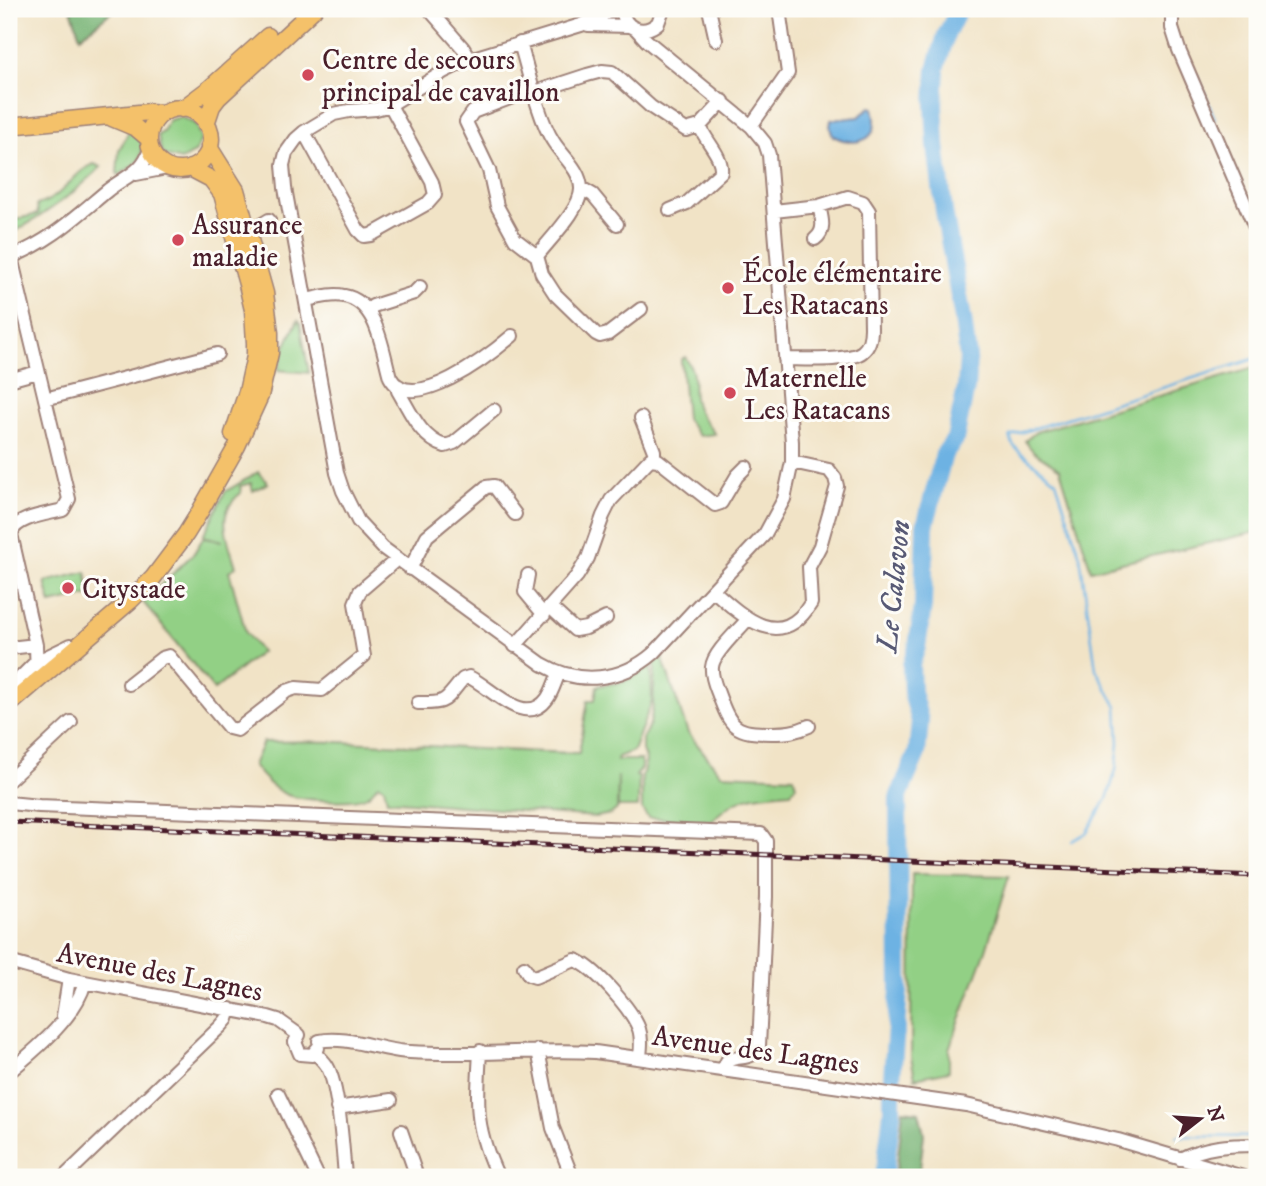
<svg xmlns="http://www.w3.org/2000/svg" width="1266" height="1186" font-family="'IM FELL DW Pica',serif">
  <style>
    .green { fill: #92d085; stroke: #6e7858; stroke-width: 2 }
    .forest { fill: #75b272; stroke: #60684e; stroke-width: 2 }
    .water { fill: #6db2e3; stroke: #5c6887; stroke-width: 2 }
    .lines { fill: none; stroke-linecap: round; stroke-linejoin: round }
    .stream { stroke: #6db2e3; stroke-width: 2.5 }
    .river { stroke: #6db2e3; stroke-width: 18 }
    .minor-casing { stroke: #9e8178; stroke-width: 16 }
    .major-casing { stroke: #9e8178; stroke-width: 19 }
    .minor { stroke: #fff; stroke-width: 12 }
    .major { stroke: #f4c16a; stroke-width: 16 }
    .rail-casing { stroke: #4a1f2b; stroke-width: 5 }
    .rail { stroke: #fdfcf7; stroke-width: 2.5; stroke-dasharray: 8; stroke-linecap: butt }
    .poi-dot { fill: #d1495b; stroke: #fdfcf7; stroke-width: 2.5 }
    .labels { text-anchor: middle; stroke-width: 6; stroke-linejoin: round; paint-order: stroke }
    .poi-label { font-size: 28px; fill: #4a1f2b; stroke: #fdfcf7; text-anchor: start }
    .street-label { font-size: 28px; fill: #4a1f2b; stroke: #fdfcf7 }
    .water-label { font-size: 30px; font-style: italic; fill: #585a75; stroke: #fdfcf7 }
  </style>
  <rect width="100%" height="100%" fill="#fdfcf7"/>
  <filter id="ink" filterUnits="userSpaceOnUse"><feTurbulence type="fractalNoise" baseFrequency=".0143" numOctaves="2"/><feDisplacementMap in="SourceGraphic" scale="14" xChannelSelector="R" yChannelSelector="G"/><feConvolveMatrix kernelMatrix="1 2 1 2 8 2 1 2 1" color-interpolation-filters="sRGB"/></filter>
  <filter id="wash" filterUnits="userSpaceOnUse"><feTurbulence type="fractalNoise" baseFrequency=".00686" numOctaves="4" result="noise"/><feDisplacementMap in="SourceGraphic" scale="28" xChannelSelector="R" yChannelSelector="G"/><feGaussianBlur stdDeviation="1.57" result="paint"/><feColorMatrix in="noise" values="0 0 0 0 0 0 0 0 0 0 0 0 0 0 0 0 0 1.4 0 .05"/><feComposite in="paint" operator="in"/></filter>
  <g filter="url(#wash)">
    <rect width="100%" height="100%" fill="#f1e3c6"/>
    <path class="green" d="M181,117L195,124L201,139L195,153L181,160L166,156L161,150L158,135L163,132L169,120Z
      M129,131L141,139C145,161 136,164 119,175L117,173L119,150Z
      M94,164L101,167C73,195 43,216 9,235V221L38,214L37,205C65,197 72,172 94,164Z
      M298,320L300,322L309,373L278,370L284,349Z
      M685,357C700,379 689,386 696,406C700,418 708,425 715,434L699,436L686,419L681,360Z
      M1257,367V532L1091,570L1060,469L1033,451L1025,441L1036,432Z
      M258,472L268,483L253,491L251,483L240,486L241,493C214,514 228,539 236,567L229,571L246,633L261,652L214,690L143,602L194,553L203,538L223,541L203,536L225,492Z
      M86,572L91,595L51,604L45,582Z
      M662,657L688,733L721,774L794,777L796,786L791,792C758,795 736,794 712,821L648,818L642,809V776L646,761L642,750V739L650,724L653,707L655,663Z
      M651,667L652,701L633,751L618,757L617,760H641V768L636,776L639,777L638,807H618V776L617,809L611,814L595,817L387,800L384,787L378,784C375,788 371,794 367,796C354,804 298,800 285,794C272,788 261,776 253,765L263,742C369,739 474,751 579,753L588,700H595L597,686L623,682Z
      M912,874L1009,876L986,950L949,1049V1071L915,1078L911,1057Z"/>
    <path class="forest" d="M71,9H115L80,37Z
      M903,1110L919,1112L924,1134L919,1177H894L897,1166Z"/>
    <path class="water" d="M870,107L873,108C882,141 858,148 833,136L830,127L831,120L859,117Z"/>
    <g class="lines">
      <path class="stream" d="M1197,75L1215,119
        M1072,841L1086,833L1107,799L1116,770L1119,743L1117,707L1096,669L1080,556L1056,481L1021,453L1013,445L1010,436L1257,358
        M1177,1136L1257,1137"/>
      <path class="river" d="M884,1177L892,1112V1077L899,990L898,798L917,753L920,721L912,692L911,665L917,647L923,606L925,526L944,454L955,439L966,388L968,358L963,319L944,211L936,145L934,105L936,69L946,35L959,9"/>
    </g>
  </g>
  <g filter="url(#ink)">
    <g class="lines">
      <defs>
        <path id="minor" d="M429,9L463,48L470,59
          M614,9L581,25L470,59L445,71L390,105L376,109L349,111L334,114L304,132L296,139L286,153L283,165L285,188L337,473L343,491L358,521L383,548L542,664C579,686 622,681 654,653L765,534L784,499L792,462V442L769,155L765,143L751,126L647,41L637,30
          M622,9C624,29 643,36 658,23L663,9
          M709,9L716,40
          M1172,9V28L1179,50L1257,232
          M588,25L630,26
          M520,43C528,70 539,120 553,141C562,156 580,169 581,188C582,208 549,240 537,256
          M534,89L473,112L466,122L489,170L497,206L515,239L537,256L542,274L555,294L596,334L600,336L608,334L641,309
          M535,92L587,75L602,71L612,72L651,107L686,130L700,126L723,101
          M751,126L788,73L779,9
          M304,132L358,230L364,236L371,235L428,203L435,195L432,182L390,105
          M136,174L167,168
          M581,188L593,195L617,224
          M670,210L687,203L721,172C723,156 705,141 700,126
          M774,211L819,206L848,197L863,202L869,211L871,328C871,337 870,346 862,352C849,362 803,359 785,359
          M241,231L249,232L269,220
          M815,239C826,231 822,218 819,206
          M11,257L69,499L63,510C48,514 15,517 11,534L36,645L37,680
          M9,258C52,240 73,219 108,190C126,176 143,172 150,149
          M306,300C317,298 332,293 344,296C378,302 382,350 390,377C411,417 491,354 512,336
          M369,311L373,306L414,293L420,287
          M9,380L38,372
          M399,386L398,391C410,411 421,439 445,446L454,443L494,410
          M45,399L217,354
          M641,418L654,451V459
          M410,569L427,536L486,487L494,486L515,514
          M528,575L525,592L544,615
          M714,591C744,618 781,652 811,603L809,567L820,546L837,486L835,478L829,470L792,462
          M550,607L575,630L586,628L606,618
          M747,620C738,631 713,653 712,667C711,676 715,685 718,693C731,729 735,733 772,733C786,733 796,732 809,726
          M515,646L577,576L588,558L603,516L611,500L650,459L658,460L715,505L721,503L737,476L746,467
          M9,648L36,645
          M129,684L162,658L169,656L229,728L237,730L287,691L296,688L322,690L364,656L355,603L360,591L396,560
          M9,689L36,662L71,645
          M418,703C449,704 444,700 463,679L469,677C490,686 525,729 547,699C553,691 555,681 559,673
          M9,780L71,722
          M9,803L39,806L761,834L766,841V897L759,1046C753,1061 739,1055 727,1061L723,1070
          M9,962L69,979L268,1017L278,1020L299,1035
          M524,967L529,975L535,977L575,960C594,966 632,1010 639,1029C642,1038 641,1047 640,1057
          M63,1016L69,979
          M299,1035L295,1042L300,1054L312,1055L318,1048
          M319,1041C347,1035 381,1051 410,1052C471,1056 533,1049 595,1052L966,1105L1118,1140L1243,1177
          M538,1050L553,1128L572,1177
          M480,1051C477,1106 474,1126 498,1177
          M316,1053C319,1057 324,1061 327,1066C339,1086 343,1151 345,1177
          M9,1072C35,1050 76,1017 85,982
          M278,1094L318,1177
          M337,1108L391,1100
          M401,1131L417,1177
          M1180,1159C1205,1146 1229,1145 1257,1145
          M64,1177L221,1026L227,1019L230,1009"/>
        <path id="major" d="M149 139a31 31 0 1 1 62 0a31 31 0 1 1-62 0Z
          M182,109L210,88L268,36
          M112,118L136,128L149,139
          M206,124L212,106L218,98L314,9
          M9,126L149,112L163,113
          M190,168L211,179L222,194L247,284L253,310L255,343V356L247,392L233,434
          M9,705L130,601L153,578L186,534L199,513L237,446L260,396L270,353V333L265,293L236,190L209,147"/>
      </defs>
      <use href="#minor" class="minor-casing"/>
      <use href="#major" class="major-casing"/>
      <use href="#minor" class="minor"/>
      <use href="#major" class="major"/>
      <defs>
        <path id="rail" d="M9,822L1257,876"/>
      </defs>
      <use href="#rail" class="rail-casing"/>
      <use href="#rail" class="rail"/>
    </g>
  </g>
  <g class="poi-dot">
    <circle cx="308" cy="75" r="7"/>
    <circle cx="178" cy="240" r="7"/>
    <circle cx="728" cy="288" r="7"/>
    <circle cx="730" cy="393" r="7"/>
    <circle cx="68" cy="588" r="7"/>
  </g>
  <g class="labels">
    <g class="poi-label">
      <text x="322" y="69">Centre de secours<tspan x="322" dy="32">principal de cavaillon</tspan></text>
      <text x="192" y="234">Assurance<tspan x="192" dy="32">maladie</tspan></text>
      <text x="742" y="282">École élémentaire<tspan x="742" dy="32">Les Ratacans</tspan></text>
      <text x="744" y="387">Maternelle<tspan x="744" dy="32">Les Ratacans</tspan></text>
      <text x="82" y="598">Citystade</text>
    </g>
    <g class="street-label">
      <text transform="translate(160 971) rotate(11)" y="10">Avenue des Lagnes</text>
      <text transform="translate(756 1049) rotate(8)" y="10">Avenue des Lagnes</text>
    </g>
    <g class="water-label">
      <text transform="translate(893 586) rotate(-84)" y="10">Le Calavon</text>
    </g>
  </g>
  <rect width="1266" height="1186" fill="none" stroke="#fdfcf7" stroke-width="35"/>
  <g transform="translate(1200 1119) rotate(73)" stroke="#fdfcf7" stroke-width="5" paint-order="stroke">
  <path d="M0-5L12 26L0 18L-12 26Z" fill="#4a1f2b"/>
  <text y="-10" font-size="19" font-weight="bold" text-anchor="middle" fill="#4a1f2b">N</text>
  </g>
</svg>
